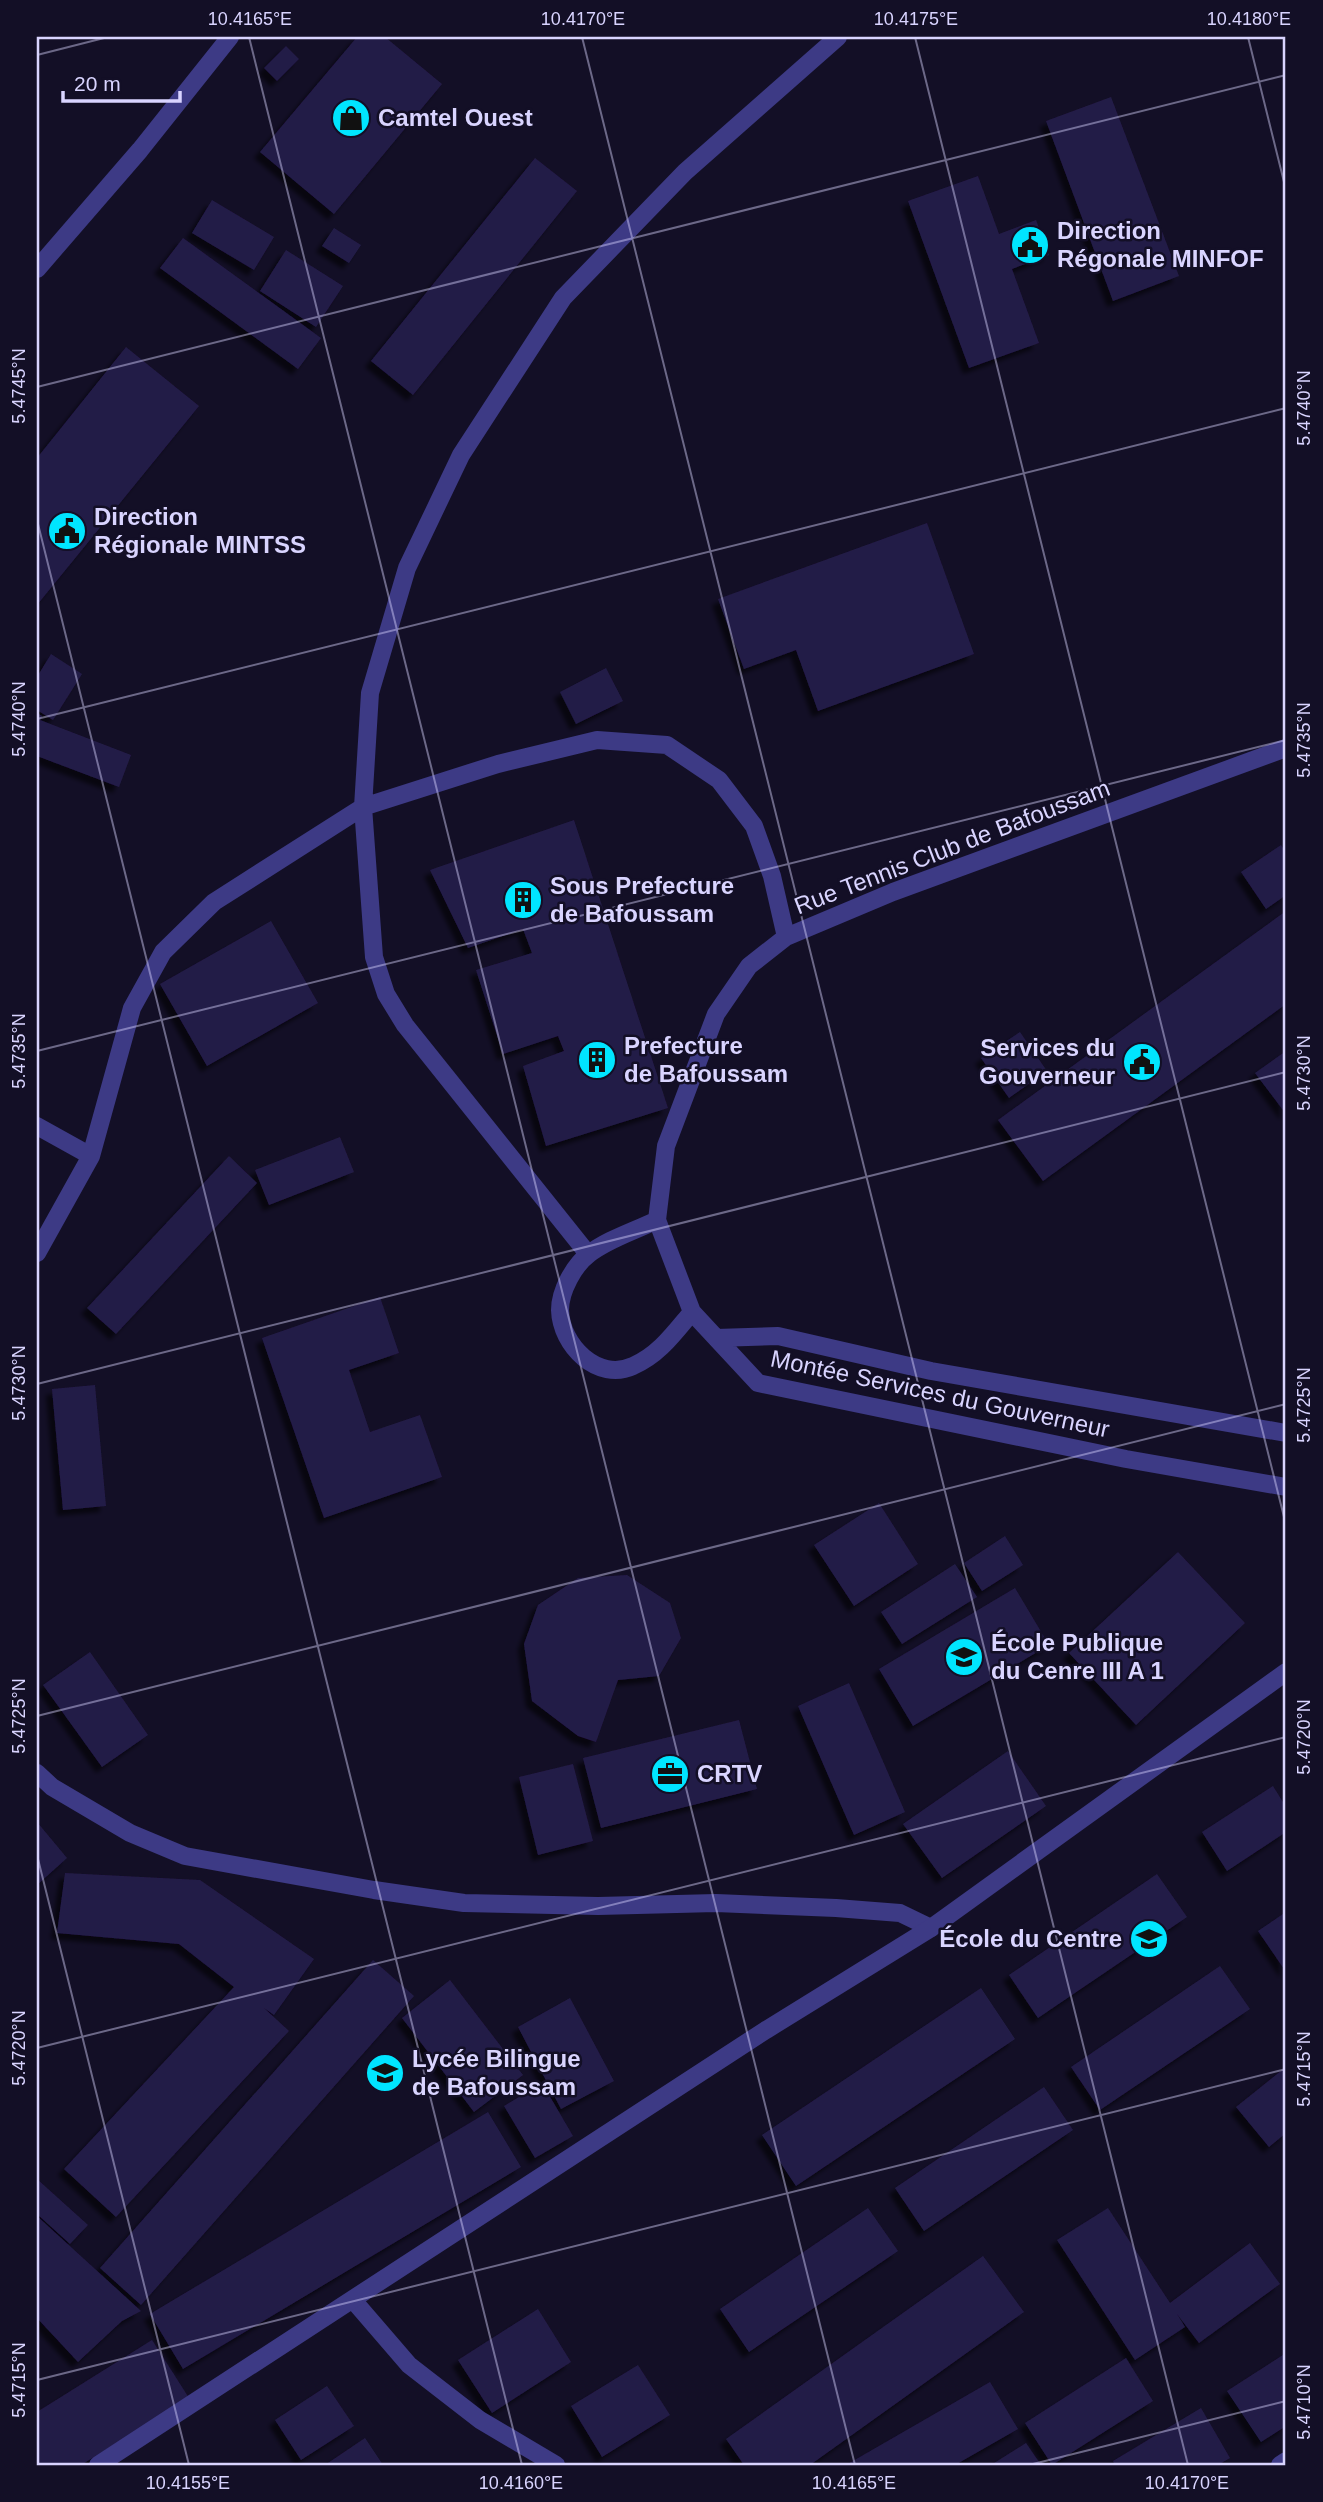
<svg xmlns="http://www.w3.org/2000/svg" width="1323" height="2502" font-family="Arial,sans-serif">
  <style>
    .building { fill: #241b47; filter: url(#shadow) }
    .lines { fill: none; stroke-linecap: round; stroke-linejoin: round }
    .minor { stroke: #3d3a85; stroke-width: 18 }
    .tertiary { stroke: #3d3a85; stroke-width: 18 }
    .ticks { fill: none; stroke: #d9d4ff; stroke-width: 2; stroke-opacity: 0.45 }
    .labels { text-anchor: middle; stroke-width: 5; stroke-linejoin: round; paint-order: stroke }
    .poi-label { font-size: 24px; font-weight: bold; fill: #d9d4ff; stroke: #130f26; text-anchor: start }
    .street-label { font-size: 24px; fill: #d9d4ff; stroke: #130f26 }
    .neatline { fill: none; stroke: #d9d4ff; stroke-width: 2.5 }
    .ticks-label { font-size: 18px; text-anchor: middle; fill: #d9d4ff }
  </style>
  <defs>
    <filter id="shadow"><feDropShadow dx="-6" dy="6" stdDeviation="2" flood-color="#0009"/></filter>
  </defs>
  <rect width="100%" height="100%" fill="#130f26"/>
  <path class="building" d="M357,37H385L442,84L334,214L260,152Z
    M286,46L299,59L277,81L264,68Z
    M1111,97L1179,276L1113,301L1046,121Z
    M535,158L577,191L413,395L371,361Z
    M978,176L999,234L1036,220L1049,255L1012,269L1039,343L969,368L908,201Z
    M212,200L274,237L254,270L192,233Z
    M334,228L361,245L349,263L322,246Z
    M183,238L321,338L298,369L160,268Z
    M286,250L343,286L316,327L260,291Z
    M126,347L199,406L37,605V458Z
    M927,523L974,654L818,711L796,650L744,669L718,599Z
    M51,654L82,674L53,720L37,710V677Z
    M606,668L623,701L576,724L560,692Z
    M37,713L42,716L40,720L131,755L119,787L37,756Z
    M574,820L668,1108L546,1146L523,1066L564,1051L558,1036L503,1054L476,970L532,953L523,929L468,948L430,870Z
    M1281,845L1286,853V895L1266,909L1241,872Z
    M1286,911V1004L1043,1181L998,1120Z
    M271,921L318,1003L207,1066L160,984Z
    M1020,1032L1047,1071L1009,1098L981,1058Z
    M1286,1051V1114L1255,1073Z
    M340,1137L354,1172L269,1205L255,1170Z
    M229,1156L257,1183L116,1334L87,1308Z
    M380,1297L399,1353L349,1370L370,1432L420,1415L442,1477L324,1518L262,1338Z
    M95,1385L106,1506L63,1510L52,1389Z
    M879,1503L918,1564L854,1606L814,1545Z
    M1005,1536L1023,1565L982,1591L964,1563Z
    M1178,1552L1245,1623L1136,1725L1069,1653Z
    M955,1564L977,1597L902,1644L881,1612Z
    M627,1575L670,1603L681,1638L659,1676L618,1680L596,1742L578,1736L532,1701L524,1644L538,1605L578,1578Z
    M1015,1588L1049,1645L913,1726L879,1669Z
    M90,1652L148,1735L102,1767L43,1685Z
    M849,1683L905,1812L854,1835L798,1706Z
    M739,1720L757,1789L601,1828L583,1758Z
    M1008,1751L1046,1806L942,1878L903,1824Z
    M573,1764L593,1841L538,1855L519,1777Z
    M1273,1786L1286,1807V1832L1227,1871L1202,1832Z
    M37,1822L67,1858L37,1885Z
    M65,1873L200,1880L314,1959L274,2015L264,2008L289,2031L116,2217L64,2169L234,1987L179,1944L57,1933Z
    M1157,1874L1187,1917L1038,2018L1009,1975Z
    M1286,1912V1972L1258,1931Z
    M373,1960L414,1996L141,2305L100,2268Z
    M1220,1966L1250,2009L1100,2110L1071,2067Z
    M450,1980L523,2075L474,2112L402,2018Z
    M981,1988L1015,2039L796,2186L762,2135Z
    M570,1998L614,2081L561,2109L518,2027Z
    M1286,2067V2133L1269,2147L1236,2107Z
    M542,2083L573,2136L535,2158L504,2106Z
    M1044,2087L1073,2130L924,2231L895,2188Z
    M488,2112L521,2167L183,2369L150,2314Z
    M37,2179L88,2225L70,2244L37,2214Z
    M868,2208L898,2251L749,2352L720,2309Z
    M1108,2208L1170,2303L1250,2243L1280,2284L1199,2343L1177,2314L1185,2327L1135,2360L1057,2240Z
    M37,2216L141,2311L122,2321L78,2362L37,2318Z
    M983,2256L1024,2312L810,2465H744L726,2439Z
    M538,2309L571,2362L492,2413L458,2360Z
    M152,2340L189,2398L81,2465H37V2412Z
    M1286,2353V2426L1261,2442L1227,2391Z
    M1126,2358L1153,2401L1052,2465L1025,2423Z
    M638,2365L670,2415L602,2457L571,2406Z
    M990,2382L1018,2429L955,2465H846Z
    M327,2386L354,2426L301,2460L275,2420Z
    M1201,2408L1230,2458L1218,2465H1115L1113,2461Z
    M365,2438L383,2465H325Z
    M1026,2443L1041,2465H991Z"/>
  <g class="lines">
    <path class="minor" d="M37,269L140,150L230,37
      M1286,748L893,892L786,937L749,966L716,1014L666,1146L657,1220L692,1312L758,1383L1126,1459L1286,1487
      M37,1126L91,1156
      M657,1220C635,1231 608,1239 589,1254C574,1265 560,1291 560,1310C561,1346 598,1382 633,1366C659,1355 675,1332 692,1312
      M37,1253L91,1156L132,1008L163,952L214,902L363,807L498,764L597,740L667,745L719,780L754,826L772,876L786,937
      M588,1254L405,1025L386,994L374,957L363,807L370,693L407,568L461,455L563,298L685,172L838,37
      M716,1338L778,1336L931,1371L1286,1433
      M37,1773L52,1787L130,1833L185,1856L374,1890L464,1903L598,1906L716,1903L836,1908L900,1913L931,1928
      M353,2300L409,2365L480,2420L556,2465
      M1280,2465L1286,2461"/>
    <path class="tertiary" d="M98,2465L766,2030L931,1928L1286,1672"/>
  </g>
  <path class="ticks" d="M249,37L855,2465M582,37L1188,2465M915,37L1286,1525M1248,37L1286,190M37,55L108,37M37,387L1286,75M37,520L522,2465M37,719L1286,408M37,1051L1286,740M37,1384L1286,1072M37,1716L1286,1404M37,1855L189,2465M37,2048L1286,1737M37,2380L1286,2069M1029,2465L1286,2401"/>
  <defs>
    <symbol id="shop-disc" viewBox="-11 -11 22 22"><circle r="9.5" fill="#00e5ff" stroke="#130f26"/><path d="M-5-2.5h2.3a2.7 3.5 0 0 1 5.4 0H5L5.5 6h-11ZM-1.5-2.5h3a1.5 2.3 0 0 0-3 0Z" fill="#111"/></symbol>
    <symbol id="civic-disc" viewBox="-11 -11 22 22"><circle r="9.5" fill="#00e5ff" stroke="#130f26"/><path d="M-.6-6.5H3V-4.5H.6V-3L4-1V1h2V6H-6V1h2V-1L-.6-3ZM-1.2 2.5V6h2.4V2.5Z" fill="#111"/></symbol>
    <symbol id="building-disc" viewBox="-11 -11 22 22"><circle r="9.5" fill="#00e5ff" stroke="#130f26"/><path d="M-4-6H4V6H1V3H-1V6H-4ZM-2.5-4.3h1.7v1.8h-1.7ZM.8-4.3h1.7v1.8H.8ZM-2.5-1h1.7V.8h-1.7ZM.8-1h1.7V.8H.8Z" fill="#111"/></symbol>
    <symbol id="school-disc" viewBox="-11 -11 22 22"><circle r="9.5" fill="#00e5ff" stroke="#130f26"/><path d="M0-5L7-2L0 1L-7-2ZM-4 1L0 2.5L4 1V4Q0 6-4 4Z" fill="#111"/></symbol>
    <symbol id="office-disc" viewBox="-11 -11 22 22"><circle r="9.5" fill="#00e5ff" stroke="#130f26"/><path d="M-6-3h4V-5.5h4V-3h4V5H-6ZM-1-4.5V-3h2v-1.5ZM-6 0V1H6V0Z" fill="#111"/></symbol>
  </defs>
  <g fill-rule="evenodd">
    <use href="#shop-disc" x="329" y="96" width="44" height="44"/>
    <use href="#civic-disc" x="1008" y="223" width="44" height="44"/>
    <use href="#civic-disc" x="45" y="509" width="44" height="44"/>
    <use href="#building-disc" x="501" y="878" width="44" height="44"/>
    <use href="#building-disc" x="575" y="1038" width="44" height="44"/>
    <use href="#civic-disc" x="1120" y="1040" width="44" height="44"/>
    <use href="#school-disc" x="942" y="1635" width="44" height="44"/>
    <use href="#office-disc" x="648" y="1752" width="44" height="44"/>
    <use href="#school-disc" x="1127" y="1917" width="44" height="44"/>
    <use href="#school-disc" x="363" y="2051" width="44" height="44"/>
  </g>
  <g class="labels">
    <g class="poi-label">
      <text x="378" y="126">Camtel Ouest</text>
      <text x="1057" y="239">Direction<tspan x="1057" dy="28">Régonale MINFOF</tspan></text>
      <text x="94" y="525">Direction<tspan x="94" dy="28">Régionale MINTSS</tspan></text>
      <text x="550" y="894">Sous Prefecture<tspan x="550" dy="28">de Bafoussam</tspan></text>
      <text x="624" y="1054">Prefecture<tspan x="624" dy="28">de Bafoussam</tspan></text>
      <text x="1115" y="1056" text-anchor="end">Services du<tspan x="1115" dy="28">Gouverneur</tspan></text>
      <text x="991" y="1651">École Publique<tspan x="991" dy="28">du Cenre III A 1</tspan></text>
      <text x="697" y="1782">CRTV</text>
      <text x="1122" y="1947" text-anchor="end">École du Centre</text>
      <text x="412" y="2067">Lycée Bilingue<tspan x="412" dy="28">de Bafoussam</tspan></text>
    </g>
    <g class="street-label">
      <text transform="translate(952 847) rotate(-21)" y="8">Rue Tennis Club de Bafoussam</text>
      <text transform="translate(940 1394) rotate(12)" y="8">Montée Services du Gouverneur</text>
    </g>
  </g>
  <rect width="1323" height="2502" fill="none" stroke="#130f26" stroke-width="77"/>
  <path d="M63 91v10h117v-10" fill="none" stroke="#d9d4ff" stroke-width="3.5"/>
  <text x="74" y="91" font-size="21" fill="#d9d4ff" stroke="#130f26" stroke-width="5" paint-order="stroke">20 m</text>
  <rect x="38" y="38" width="1246" height="2426" class="neatline"/>
  <g class="ticks-label">
    <text x="250" y="25">10.4165°E</text>
    <text x="583" y="25">10.4170°E</text>
    <text x="916" y="25">10.4175°E</text>
    <text x="1249" y="25">10.4180°E</text>
    <text transform="translate(19 386) rotate(-90)" y="6">5.4745°N</text>
    <text transform="translate(1304 408) rotate(-90)" y="6">5.4740°N</text>
    <text transform="translate(19 719) rotate(-90)" y="6">5.4740°N</text>
    <text transform="translate(1304 740) rotate(-90)" y="6">5.4735°N</text>
    <text transform="translate(19 1051) rotate(-90)" y="6">5.4735°N</text>
    <text transform="translate(1304 1073) rotate(-90)" y="6">5.4730°N</text>
    <text transform="translate(19 1383) rotate(-90)" y="6">5.4730°N</text>
    <text transform="translate(1304 1405) rotate(-90)" y="6">5.4725°N</text>
    <text transform="translate(19 1716) rotate(-90)" y="6">5.4725°N</text>
    <text transform="translate(1304 1737) rotate(-90)" y="6">5.4720°N</text>
    <text transform="translate(19 2048) rotate(-90)" y="6">5.4720°N</text>
    <text transform="translate(1304 2069) rotate(-90)" y="6">5.4715°N</text>
    <text transform="translate(19 2380) rotate(-90)" y="6">5.4715°N</text>
    <text transform="translate(1304 2402) rotate(-90)" y="6">5.4710°N</text>
    <text x="188" y="2489">10.4155°E</text>
    <text x="521" y="2489">10.4160°E</text>
    <text x="854" y="2489">10.4165°E</text>
    <text x="1187" y="2489">10.4170°E</text>
  </g>
</svg>
